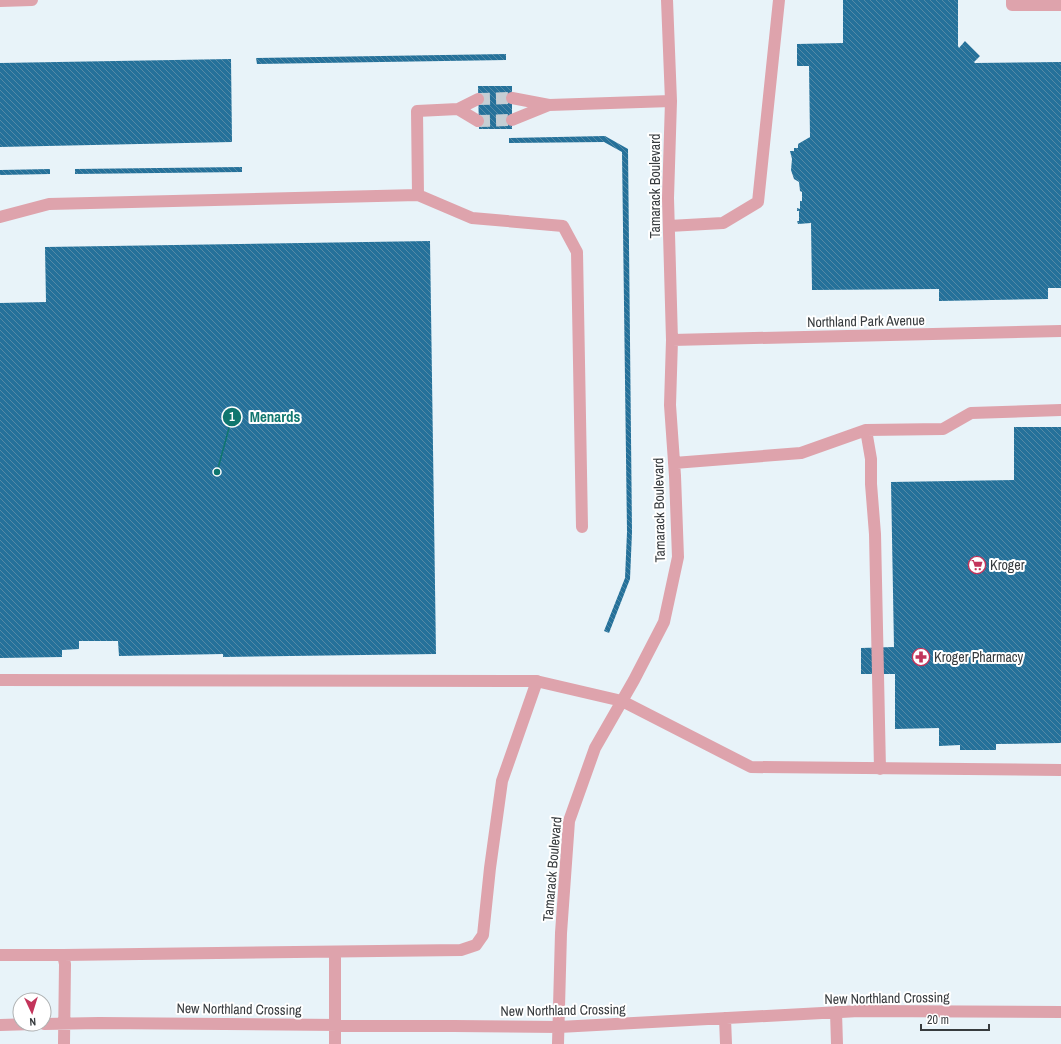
<svg xmlns="http://www.w3.org/2000/svg" width="1061" height="1044" font-family="'Archivo Narrow',sans-serif">
  <style>
    .building { fill: url(#building-back-hatch) }
    .lines { fill: none; stroke-linecap: round; stroke-linejoin: round }
    .minor-tunnel { stroke: #c5ced4; stroke-width: 12; stroke-dasharray: 12 6; stroke-linecap: butt }
    .minor { stroke: #dea3ac; stroke-width: 12 }
    .labels { text-anchor: middle; stroke-width: 4; stroke-linejoin: round; paint-order: stroke }
    .street-label { font-size: 14px; fill: #373b3e; stroke: #fff }
    .poi-label { font-size: 14px; fill: #373b3e; stroke: #fff; text-anchor: start }
    .leader { fill: none; stroke: #0f766e; stroke-width: 1.5 }
    .callout-dot { fill: #0f766e; stroke: #fff; stroke-width: 1.5 }
    .mark-label { font-size: 12px; text-anchor: middle; font-weight: bold; fill: #fff }
    .callout-label { font-size: 15px; text-anchor: middle; font-weight: bold; fill: #0f766e; stroke: #fff; stroke-width: 4; stroke-linejoin: round; paint-order: stroke }
  </style>
  <defs>
    <pattern id="building-back-hatch" width="6" height="6" patternUnits="userSpaceOnUse"><rect width="6" height="6" fill="#25719a"/><path d="M-1 5l2 2M0 0l6 6M5-1l2 2" fill="none" stroke="#548aa7"/></pattern>
  </defs>
  <rect width="100%" height="100%" fill="#e8f3f9"/>
  <path class="building" d="M843,0H958V46L959,48L965,41L980,56L974,62L975,63L1061,62V288H1048V299L939,301V289L812,290L811,223L798,224L797,221H799V211H797V208L800,209V201H802V192L800,191L799,182L794,179L791,170L792,159L790,151H794V148H798V144L810,137L809,66H797V44L843,43Z
    M506,54V60L257,64L256,58Z
    M231,59L232,142L0,147V63Z
    M478,86H512V129H479Z
    M605,136L628,149L632,532L630,579L609,633L604,631L625,578L627,532L622,152L604,142L509,143V138Z
    M242,167V172L75,174V169Z
    M50,169V174L0,175V170Z
    M430,241L436,654L223,657V654L119,656L118,641H79V649L62,650V657L0,658V303L46,302L45,247Z
    M1014,427H1061V743L996,744V750H960V745L939,746V728L895,729V674H861V648L894,647L891,482L1014,480Z"/>
  <g class="lines">
    <path class="minor-tunnel" d="M478,99L512,98
      M478,121L512,120"/>
    <path class="minor" d="M1012,0V5H1061
      M0,1L32,0
      M512,98L549,105L512,120
      M478,99L458,109L478,121
      M549,105L671,101
      M458,109L417,111L418,195L472,218L563,226L577,252L582,527
      M0,217L49,204L418,195
      M669,226L723,223L758,202L779,0
      M672,340L1061,331
      M866,430L871,459V484L875,534L880,769
      M674,463L801,453L866,430L943,429L971,413L1061,410
      M0,680L536,681L622,701L751,767L1061,770
      M0,955H63L65,964L64,1044
      M63,955L461,950L476,945L483,935L490,868L502,781L537,681
      M836,1012L837,1044
      M725,1018L726,1044
      M44,1024L99,1023L559,1027L859,1011L1061,1012
      M0,1025L33,1024
      M335,1044V952
      M558,1044L561,933L569,821L595,748L634,680L664,622L678,557L675,476L670,405L672,340L668,198L671,101L667,0"/>
  </g>
  <defs>
    <symbol id="supermarket-ring" viewBox="-11 -11 22 22"><circle r="9.5" fill="#fff" stroke="#c3345b" stroke-width="1.5"/><path d="M-6-5.5h2.5l.6 2H6L4.5 2H-2.5L-4.4-4H-6ZM-1.5 3.2a1.3 1.3 0 1 0 .1 0ZM3 3.2a1.3 1.3 0 1 0 .1 0Z" fill="#c3345b"/></symbol>
    <symbol id="pharmacy-ring" viewBox="-11 -11 22 22"><circle r="9.5" fill="#fff" stroke="#c3345b" stroke-width="1.5"/><path d="M-2-6h4v4h4v4h-4v4h-4v-4h-4v-4h4Z" fill="#c3345b"/></symbol>
  </defs>
  <g fill-rule="evenodd">
    <use href="#supermarket-ring" x="967" y="555" width="20" height="20"/>
    <use href="#pharmacy-ring" x="911" y="647" width="20" height="20"/>
  </g>
  <g class="labels">
    <g class="street-label">
      <text transform="translate(655 186) rotate(-90)" y="5">Tamarack Boulevard</text>
      <text transform="translate(866 321) rotate(-1)" y="5">Northland Park Avenue</text>
      <text transform="translate(659 510) rotate(-91)" y="5">Tamarack Boulevard</text>
      <text transform="translate(552 869) rotate(-85)" y="5">Tamarack Boulevard</text>
      <text transform="translate(887 998) rotate(-1)" y="5">New Northland Crossing</text>
      <text transform="translate(239 1009) rotate(1)" y="5">New Northland Crossing</text>
      <text transform="translate(563 1010) rotate(-1)" y="5">New Northland Crossing</text>
    </g>
    <g class="poi-label">
      <text x="990" y="570">Kroger</text>
      <text x="934" y="662">Kroger Pharmacy</text>
    </g>
  </g>
  <path class="leader" d="M217 472L232 417"/>
  <g class="callout-dot">
    <circle cx="217" cy="472" r="4"/>
    <circle cx="232" cy="417" r="10"/>
  </g>
  <g class="mark-label">
    <text x="232" y="421">1</text>
  </g>
  <g class="callout-label">
    <text x="275" y="422">Menards</text>
  </g>
  <g transform="translate(32 1012) rotate(176)"><circle r="19" fill="#ffffff" stroke="#afb1b2"/>
  <path d="M0-3L7 15L0 10L-7 15Z" fill="#c3345b"/>
  <text y="-6" font-size="11" font-weight="bold" text-anchor="middle" fill="#373b3e">N</text>
  </g>
  <path d="M921 1024v6h68v-6" fill="none" stroke="#373b3e" stroke-width="2"/>
  <text x="927" y="1024" font-size="12" fill="#373b3e" stroke="#ffffff" stroke-width="3" paint-order="stroke">20 m</text>
</svg>
